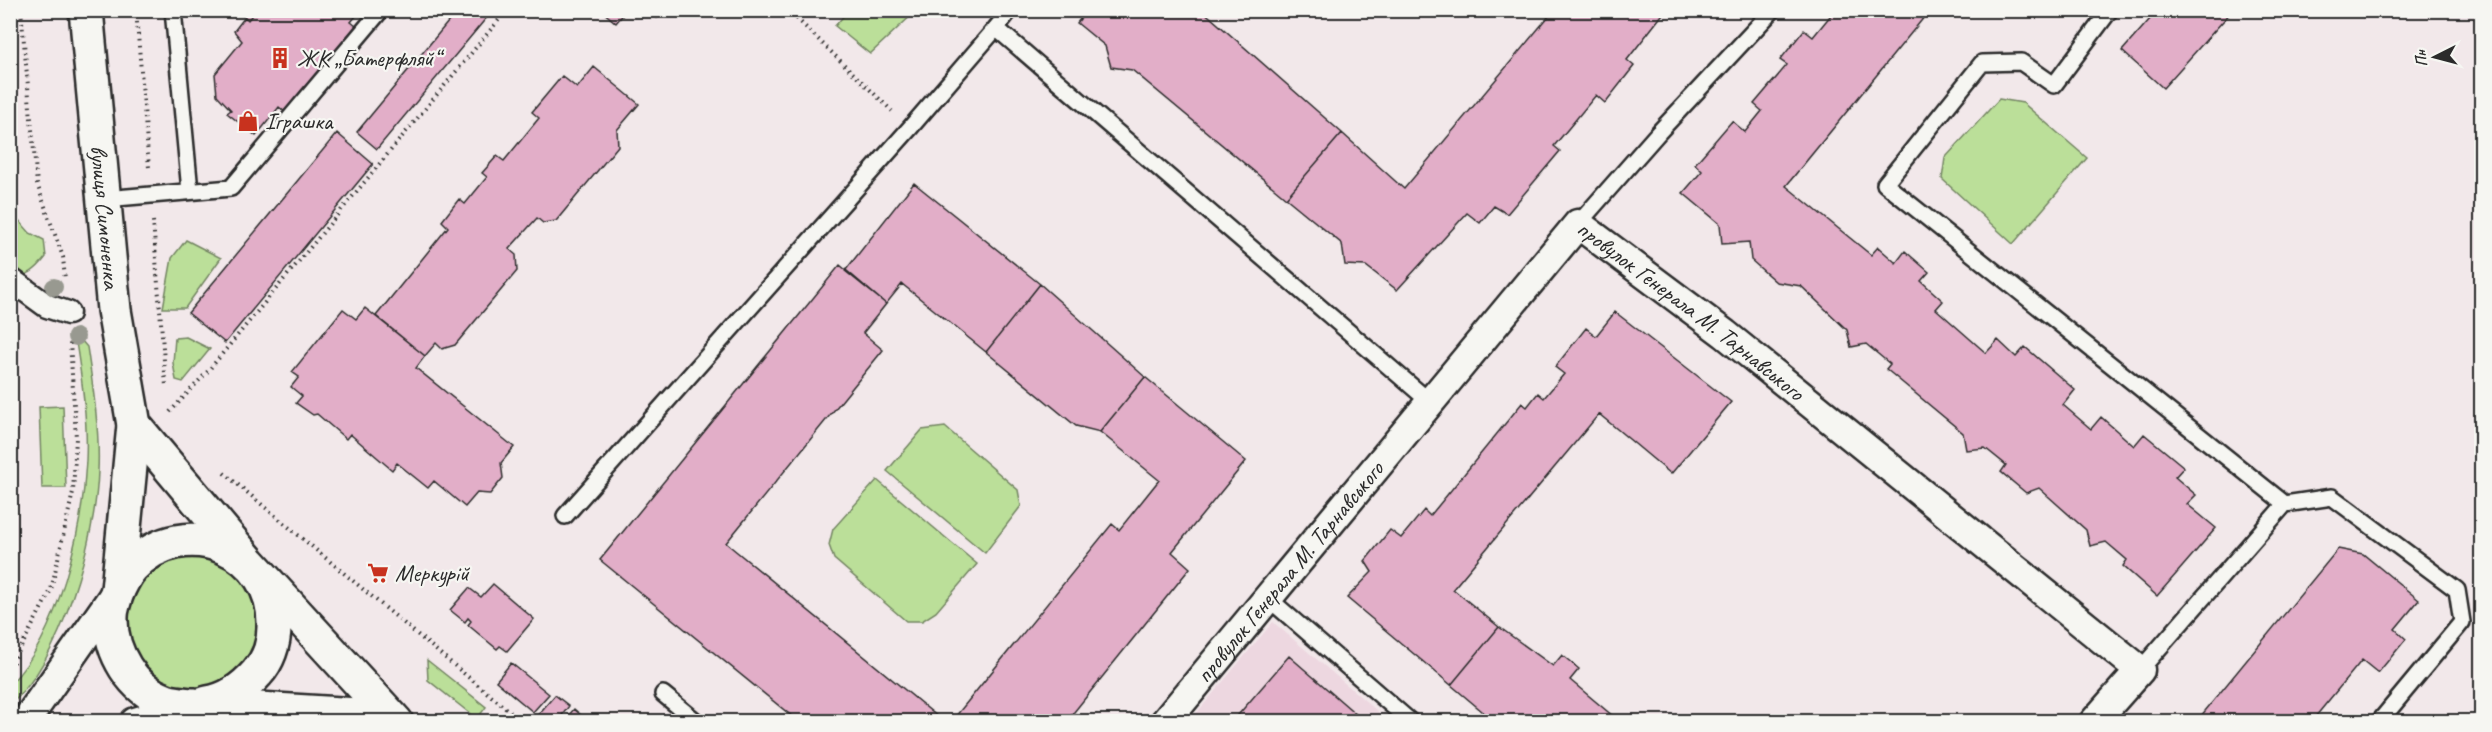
<svg xmlns="http://www.w3.org/2000/svg" width="2492" height="732" font-family="Caveat,sans-serif">
  <style>
    .built { fill: #edd7e0 }
    .green { fill: #bbdf99; stroke: #738562; stroke-width: 1.5 }
    .building { fill: #e2aec8; stroke: #2b2b2b; stroke-width: 1.5 }
    .lines { fill: none; stroke-linecap: round; stroke-linejoin: round }
    .service-casing { stroke: #2b2b2b; stroke-width: 20 }
    .pedestrian-casing { stroke: #2b2b2b; stroke-width: 27 }
    .minor-casing { stroke: #2b2b2b; stroke-width: 33 }
    .secondary-casing { stroke: #2b2b2b; stroke-width: 38 }
    .path { stroke: #2b2b2b; stroke-width: 4; stroke-dasharray: 1.5 4.5; stroke-linecap: butt }
    .service { stroke: #f6f6f2; stroke-width: 15 }
    .pedestrian { stroke: #f6f6f2; stroke-width: 22 }
    .minor { stroke: #f6f6f2; stroke-width: 28 }
    .secondary { stroke: #f6f6f2; stroke-width: 33 }
    .tree { fill: #989990 }
    .labels { text-anchor: middle; stroke-width: 4.5; stroke-linejoin: round; paint-order: stroke }
    .poi-label { font-size: 24px; fill: #2b2b2b; stroke: #f6f6f2; text-anchor: start }
    .street-label { font-size: 24px; fill: #2b2b2b; stroke: #f6f6f2 }
  </style>
  <rect width="100%" height="100%" fill="#f2e8ea"/>
  <filter id="ink" filterUnits="userSpaceOnUse"><feTurbulence type="fractalNoise" baseFrequency=".0167" numOctaves="2"/><feDisplacementMap in="SourceGraphic" scale="12" xChannelSelector="R" yChannelSelector="G"/><feConvolveMatrix kernelMatrix="1 2 1 2 8 2 1 2 1" color-interpolation-filters="sRGB"/></filter>
  <g filter="url(#ink)">
    <path class="built" d="M1273,622L1389,721L1189,722Z"/>
    <path class="green" d="M848,11V10L916,11L870,54L835,26Z
      M1999,99L2023,103L2087,158L2013,244L1942,179L1945,158Z
      M10,210L30,233L44,240L46,257C36,270 27,278 11,276Z
      M186,240L221,258L185,308H163L172,258Z
      M186,337L210,349L183,382L176,380L173,363L175,338Z
      M81,340L87,347C93,387 100,431 98,471C96,538 62,659 11,704V683C59,635 83,528 86,461C88,422 82,380 76,342Z
      M63,406L66,488H42L39,407Z
      M945,427L1018,490L1021,506L985,553L887,471L922,430Z
      M877,480L977,564L936,612L922,621H906L834,559L829,545L833,529Z
      M128 623a65 65 0 1 1 130 0a65 65 0 1 1-130 0Z
      M427,660L486,707L477,719L428,680Z"/>
    <path class="building" d="M238,10H256L248,20Z
      M256,10H361L351,22L356,26L286,113L279,107L256,136L227,113L231,110L217,95L215,74L242,41L234,31L245,17L248,20Z
      M458,10H493L377,149L357,132Z
      M601,10H627L616,23Z
      M647,10H663L657,18Z
      M1087,10H1202L1342,133L1286,198L1132,70L1111,67L1105,46L1077,23Z
      M1554,10H1666L1627,60L1634,66L1605,103L1596,95L1554,146L1560,151L1507,214L1494,206L1480,223L1467,213L1397,290L1366,266L1345,265L1342,244L1286,198L1342,133L1404,189Z
      M1835,10H1930L1786,186L1871,255L1878,247L1896,263L1905,251L1929,272L1921,281L1943,301L1936,309L1986,353L1998,340L2016,357L2025,347L2075,390L2063,405L2091,429L2101,417L2134,446L2144,434L2184,467L2175,477L2196,495L2187,504L2216,528L2157,596L2123,566L2127,560L2106,542L2090,546L2086,530L2039,488L2026,493L2001,472L2006,465L1985,448L1966,450L1963,433L1886,369L1890,364L1866,344L1851,347L1847,330L1801,286L1776,282L1751,260L1749,242L1722,244L1720,224L1683,193L1702,171L1695,164L1732,121L1745,132L1762,111L1754,104L1787,65L1780,60L1804,30L1813,37Z
      M2158,10H2233L2163,88L2122,51Z
      M594,67L639,104L617,130L618,146L556,221L543,223L537,218L509,249L516,255L517,271L455,345L442,349L436,343L425,356L376,316L448,227L442,221L459,199L465,204L487,177L482,173L497,156L504,161L539,118L532,112L562,76L577,88Z
      M337,133L373,164L225,343L188,313Z
      M914,183L1040,284L986,352L902,284L886,304L845,271Z
      M840,265L886,304L863,333L883,350L726,543L944,722H799L600,560Z
      M1040,284L1145,377L1100,432L1076,426L986,352Z
      M365,308L425,356L416,368L514,447L501,463L503,478L490,494L477,493L465,507L434,481L428,488L397,463L392,470L350,434L346,439L317,414L313,415L296,403L302,396L291,387L299,377L292,372L343,309L356,319Z
      M1615,312L1731,402L1671,474L1599,414L1453,589L1499,627L1451,685L1347,598L1372,572L1365,561L1390,530L1401,538L1424,510L1430,516L1522,403L1527,407L1538,393L1544,398L1564,374L1555,367L1586,328L1596,336Z
      M1145,377L1246,461L1172,552L1190,568L1066,722H951L1112,524L1119,530L1159,480L1100,432Z
      M2338,549L2363,554L2419,600L2395,629L2406,639L2378,673L2362,660L2311,722H2196Z
      M493,584L534,619L507,651L500,646L497,649L468,625L471,621L468,618L465,622L450,610L469,588L481,597Z
      M1499,627L1553,666L1562,655L1579,669L1570,680L1620,722H1495L1451,685Z
      M1289,656L1365,722H1232Z
      M511,663L549,694L533,712L496,681Z
      M555,695L569,706L557,722H545L537,716Z
      M574,709L589,722H563Z"/>
    <g class="lines">
      <defs>
        <path id="service" d="M173,10L190,191
          M1010,10L996,28L1430,402
          M2110,10L2054,85L2021,62L1982,63L1885,184L2285,504
          M105,199L231,188L381,10
          M1578,224L1659,132L1773,10
          M565,516L910,128L996,28
          M1268,598L1411,722
          M2140,670L2285,504L2332,497L2457,590L2462,622L2379,722
          M663,694L697,722"/>
        <path id="pedestrian" d="M10,279L47,306L68,313"/>
        <g id="minor">
          <path d="M25,722L116,592"/>
          <path d="M135,722L194,705"/>
          <path id="s1" d="M1165,722L1578,224L1725,334L2140,670L2094,722"/>
        </g>
        <g id="secondary">
          <path id="s2" d="M86,10L114,310L134,425L118,590C115,598 111,608 111,617C110,652 132,689 166,701C174,704 185,704 194,705L391,717"/>
          <path d="M134,425L250,563L396,722"/>
          <path d="M118,590C122,582 126,573 132,567C186,510 277,551 274,627C274,644 268,661 257,673C243,689 228,700 207,703"/>
        </g>
      </defs>
      <use href="#service" class="service-casing"/>
      <use href="#pedestrian" class="pedestrian-casing"/>
      <use href="#minor" class="minor-casing"/>
      <use href="#secondary" class="secondary-casing"/>
      <path class="path" d="M21,10L37,184L63,257L65,280
        M136,10L149,168
        M550,10H551
        M788,10L892,111
        M153,221L166,386
        M170,412L208,371L507,10
        M224,473L522,722
        M10,668L51,590L73,492L76,438L70,342"/>
      <use href="#service" class="service"/>
      <use href="#pedestrian" class="pedestrian"/>
      <use href="#minor" class="minor"/>
      <use href="#secondary" class="secondary"/>
    </g>
    <g class="tree">
      <circle cx="54" cy="287" r="9"/>
      <circle cx="76" cy="337" r="9"/>
    </g>
  </g>
  <defs>
    <symbol id="building-bare" viewBox="-9 -9 18 18"><path d="M-4-6H4V6H1V3H-1V6H-4ZM-2.5-4.3h1.7v1.8h-1.7ZM.8-4.3h1.7v1.8H.8ZM-2.5-1h1.7V.8h-1.7ZM.8-1h1.7V.8H.8Z" fill="#c8321e" stroke="#f6f6f2" stroke-width="2.5" paint-order="stroke"/></symbol>
    <symbol id="shop-bare" viewBox="-9 -9 18 18"><path d="M-5-2.5h2.3a2.7 3.5 0 0 1 5.4 0H5L5.5 6h-11ZM-1.5-2.5h3a1.5 2.3 0 0 0-3 0Z" fill="#c8321e" stroke="#f6f6f2" stroke-width="2.5" paint-order="stroke"/></symbol>
    <symbol id="supermarket-bare" viewBox="-9 -9 18 18"><path d="M-6-5.5h2.5l.6 2H6L4.5 2H-2.5L-4.4-4H-6ZM-1.5 3.2a1.3 1.3 0 1 0 .1 0ZM3 3.2a1.3 1.3 0 1 0 .1 0Z" fill="#c8321e" stroke="#f6f6f2" stroke-width="2.5" paint-order="stroke"/></symbol>
  </defs>
  <g fill-rule="evenodd">
    <use href="#building-bare" x="265" y="43" width="30" height="30"/>
    <use href="#shop-bare" x="233" y="106" width="30" height="30"/>
    <use href="#supermarket-bare" x="363" y="558" width="30" height="30"/>
  </g>
  <g class="labels">
    <g class="poi-label">
      <text x="297" y="66">ЖК „Батерфляй“</text>
      <text x="265" y="129">Іграшка</text>
      <text x="395" y="581">Меркурій</text>
    </g>
    <g class="street-label">
      <text dy="8" stroke="none"><textPath href="#s2" startOffset="208">вулиця Симоненка</textPath></text>
      <text dy="8" stroke="none"><textPath href="#s1" startOffset="789">провулок Генерала М. Тарнавського</textPath></text>
      <text dy="8" stroke="none"><textPath href="#s1" startOffset="195">провулок Генерала М. Тарнавського</textPath></text>
    </g>
  </g>
  <rect width="2492" height="732" fill="none" stroke="#f6f6f2" stroke-width="36"/>
  <rect x="18" y="18" width="2456" height="696" fill="none" stroke="#2b2b2b" stroke-width="2" filter="url(#ink)"/>
  <g transform="translate(2435 57) rotate(264)" stroke="#f6f6f2" stroke-width="4.5" paint-order="stroke">
  <path d="M0-4.5L10 22L0 15L-10 22Z" fill="#2b2b2b"/>
  <text y="-9" font-size="16" font-weight="bold" text-anchor="middle" fill="#2b2b2b">Пн</text>
  </g>
</svg>
